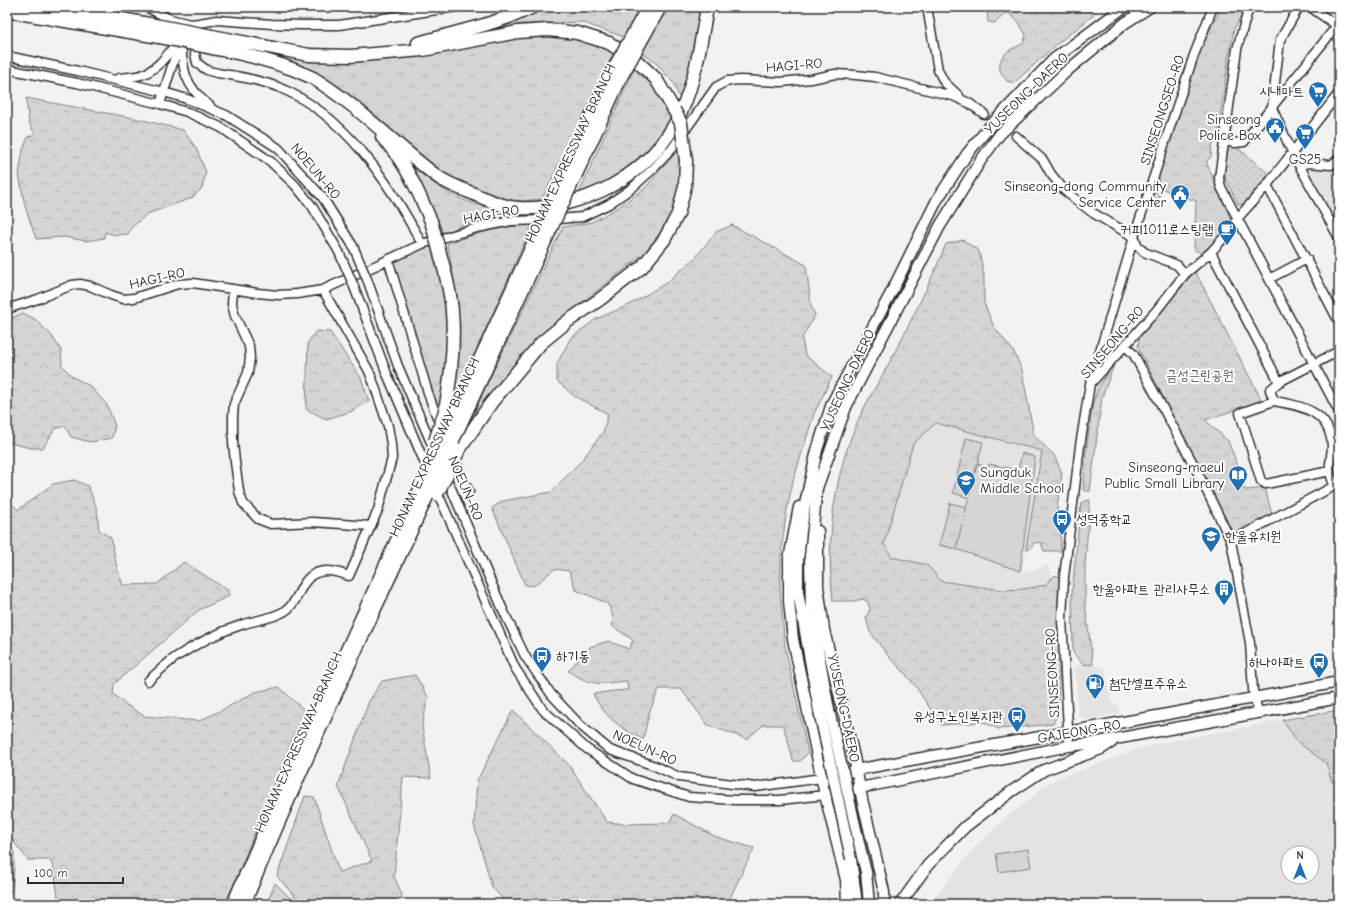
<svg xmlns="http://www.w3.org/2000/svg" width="1346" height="911" font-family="'Comic Neue','Poor Story',sans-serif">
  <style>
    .built { fill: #e3e3e3; fill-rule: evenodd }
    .grass { fill: url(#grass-tufts); stroke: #808080 }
    .forest { fill: url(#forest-crowns); stroke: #808080 }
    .park { fill: url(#park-dots); stroke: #808080 }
    .garden { fill: #d5d5d5; stroke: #808080 }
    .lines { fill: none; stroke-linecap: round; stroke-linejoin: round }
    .minor-tunnel { stroke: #cacaca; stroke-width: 8; stroke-dasharray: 8 4; stroke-linecap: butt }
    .minor-casing { stroke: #2b2b2b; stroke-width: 11 }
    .major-casing { stroke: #2b2b2b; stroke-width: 13 }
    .highway-casing { stroke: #2b2b2b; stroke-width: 15 }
    .minor { stroke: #fff; stroke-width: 8 }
    .major { stroke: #fff; stroke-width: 10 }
    .highway { stroke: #fff; stroke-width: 12 }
    .minor-bridge-casing { stroke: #2b2b2b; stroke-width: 11; stroke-linecap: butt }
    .major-bridge-casing { stroke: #2b2b2b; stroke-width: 13; stroke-linecap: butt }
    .highway-bridge-casing { stroke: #2b2b2b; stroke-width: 15; stroke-linecap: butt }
    .minor-bridge { stroke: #fff; stroke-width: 8 }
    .major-bridge { stroke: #fff; stroke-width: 10 }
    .highway-bridge { stroke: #fff; stroke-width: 12 }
    .labels { text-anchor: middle; stroke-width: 4; stroke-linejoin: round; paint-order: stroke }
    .street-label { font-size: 14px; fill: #2b2b2b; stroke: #fff }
    .poi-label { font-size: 14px; fill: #2b2b2b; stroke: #fff; text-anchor: end }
    .park-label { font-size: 14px; fill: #565656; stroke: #fff }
  </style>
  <defs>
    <pattern id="grass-tufts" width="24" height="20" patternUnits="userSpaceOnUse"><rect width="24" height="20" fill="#d5d5d5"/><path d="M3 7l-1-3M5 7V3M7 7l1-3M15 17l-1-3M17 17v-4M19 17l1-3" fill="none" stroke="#b7b7b7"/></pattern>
    <pattern id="forest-crowns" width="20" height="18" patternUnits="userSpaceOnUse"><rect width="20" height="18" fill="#d5d5d5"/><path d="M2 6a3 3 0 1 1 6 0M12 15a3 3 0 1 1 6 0" fill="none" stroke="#b7b7b7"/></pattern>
    <pattern id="park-dots" width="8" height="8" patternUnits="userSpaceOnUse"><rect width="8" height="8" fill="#d5d5d5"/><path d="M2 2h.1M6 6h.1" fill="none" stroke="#b7b7b7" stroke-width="1.8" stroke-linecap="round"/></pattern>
  </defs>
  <rect width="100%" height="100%" fill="#f2f2f2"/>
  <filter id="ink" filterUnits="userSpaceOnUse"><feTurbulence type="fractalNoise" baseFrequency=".025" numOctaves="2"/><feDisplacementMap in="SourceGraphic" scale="8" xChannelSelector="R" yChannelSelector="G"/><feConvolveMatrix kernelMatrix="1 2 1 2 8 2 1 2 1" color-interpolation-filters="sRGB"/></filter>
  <g filter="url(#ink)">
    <path class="built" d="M1317,166L1333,168L1339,166V228L1309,175L1310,168Z
      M936,423L1042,451L1022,573L1048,565L1053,577L1045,585L1024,589L1002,590L969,586L941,581L927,565L892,557L884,544L913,444Z
      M1083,664L1104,667L1111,703L1118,704L1120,713L1086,720L1078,715L1075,667Z
      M1339,710V904H930L972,850L1009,815L1026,803L1042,787L1056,779L1147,746L1170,741L1282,720L1299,743L1326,763L1332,782H1336L1323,713ZM1288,853H1312V877H1288Z"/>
    <path class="grass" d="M541,7H642L624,37L581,22L522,24L459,35L533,11Z
      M666,7H702L694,53L681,102L674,84L658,65L641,52Z
      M534,35L573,36L615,51L542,199L523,201L501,199L443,177L284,62L254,50L318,59Z
      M637,62L654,80L674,117L653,145L627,168L610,180L578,195Z
      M679,149L682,177L671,218L644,254L552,326L522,355L486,402L468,429L485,388L563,227L592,222L617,208L644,189Z
      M410,165C431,182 456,201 483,206C501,210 518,210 536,211L534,215H508L480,219L443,233L428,200Z
      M532,225L449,412C453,393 458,373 459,354C460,316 455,280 447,244C476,233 502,226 532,225Z
      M432,245L447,294L448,342L442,401L438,410L431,397L392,262L417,249Z
      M1115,362L1102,397L1090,491H1085L1083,490L1086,450L1093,403L1098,388Z
      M966,438L983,442L969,498L953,493Z
      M1090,500L1085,564V603L1093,665L1083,664L1073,653L1072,592L1081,503L1085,501Z
      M950,503L967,507L956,549L939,545Z"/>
    <path class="forest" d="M987,7H1088L1094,15L1057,44L1014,83L1007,81C1005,78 1001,74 1000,70C997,55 1012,48 1023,44L1026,35L1018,21L1007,12L995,23L988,22Z
      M1222,7H1246L1234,29L1229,55L1217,140L1212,145L1211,157L1207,160V164L1231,219C1225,232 1213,245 1201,253L1195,250L1194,246L1196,201L1163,189L1155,207L1149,205L1194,66L1203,43Z
      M26,98L139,119L183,130L196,148L206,172L202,188L192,198L147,214L131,228L128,234L115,235L105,232L104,238L86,241L64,237L36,239L25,206L19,174L23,150L28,137L35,134L29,123Z
      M732,225L806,265L811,306L815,315L802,338L805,355L832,377L814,414L793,481L786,514L781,555L780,592L785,646L808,753L800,761H793L789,744L783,725H763L747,739L708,725L681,689H659L649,713L643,740C621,728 605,718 593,694L614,691L628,690L627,681C599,684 594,687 568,671L590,647L608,641L629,649L633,640L612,626L613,617L608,604L595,598L576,590L569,571L554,569L534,586L525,585L492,508L503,501L551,492L582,460L603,432L608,414L574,396L557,381V364L570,339L596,319L629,305L666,283L695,258L716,232Z
      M963,240L979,251L984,275V303L994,327L1014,352L1022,370L1034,436L1054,455L1062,473L1057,508L1060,524L1061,551H1044L1041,542L1034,543L1030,549H1026L1042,451L936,423L913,444L884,544L892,557L927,565L941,581L1002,590L1024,589L1045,585L1055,575L1061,579L1058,713L1053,724L999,729L983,722L941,725L916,687L902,670L889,657L870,632L866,618L870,609L868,602L863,599L853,601H833C826,541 833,478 857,423C865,404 877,385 887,367C908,327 929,286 946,244Z
      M1195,271L1262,401L1205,420L1228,441L1239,469L1234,481L1246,490L1265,488L1272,515L1237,533L1230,531L1138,347L1139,338Z
      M23,313L35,319L51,335L61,350L62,366L73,377L90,386L107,405L115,426L112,438L90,442L71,437L65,426L55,429L43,448H30L7,442V320Z
      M316,331L330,332L361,378L369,401L350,412L326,419L306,409L308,342Z
      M74,480L88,486L97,509L99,530L111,538L117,568L123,585L157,584L184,562L229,591V596L199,610L114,684L113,694L128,706L144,716L199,721L226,708L255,692L279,687L304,710L226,904H59L54,869L50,860H28L13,841L7,835V499L18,510L53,484Z
      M415,675L428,697L422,726L431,778L403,777L394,876L402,895L398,904H301L277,876L305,796L314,797L339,872L372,861L338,786L369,701L382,681Z
      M513,710L568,764L607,822L626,824L669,823L674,814L716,837L754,848L727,904H507L492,887L474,825L477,781Z
      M1339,710V777L1336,782H1332L1326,763L1299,743L1282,720Z
      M7,845L14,852C14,867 15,886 7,899Z"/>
    <path class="park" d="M1228,143L1240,145L1239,149L1269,174L1244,205L1238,204L1225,178L1224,171Z
      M275,883L296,904H267Z"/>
    <path class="garden" d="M1022,453L1035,457L1020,571L956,549L977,464L988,467L989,464L1018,470Z
      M1028,849L1031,867L999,872L996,854Z"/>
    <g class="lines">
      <path class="minor-tunnel" d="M984,114H986L1016,136"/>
      <defs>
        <path id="minor" d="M146,7L170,19L190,24L199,23L217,20L272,24L301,25H339L456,7
          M927,7L938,70L944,82L959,96
          M1251,7L1247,14L1237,49L1219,178L1221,187L1339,412
          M1299,7L1280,40L1272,108L1292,152L1339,238
          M1310,7L1339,27
          M199,23L195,54L197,63C200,65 203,68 207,70C214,73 223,74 230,75C247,78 262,81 278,87C345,114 389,182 422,244
          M181,37C182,69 184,86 210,106
          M7,56L78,71L164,92L187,99L226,115L278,148L323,198L353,246
          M7,69L77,83L160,104L187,112L220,127L270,161L295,185L312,206L339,252
          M119,78C126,77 134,77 141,75C158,70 169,52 180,39
          M160,104L179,44
          M1016,136L1043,160L1051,174L1065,191L1093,213L1134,237L1138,246L1144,252L1177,265L1185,274
          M1225,141L1235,143L1244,142L1339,23
          M1299,165L1308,163L1331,165L1339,159
          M1267,185L1339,322
          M1211,252L1279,382L1270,390L1274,401C1302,406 1330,411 1332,446C1332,454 1329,463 1330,471C1330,476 1333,481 1334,486
          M388,259L429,396L440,425
          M367,279L398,366L433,447
          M1269,279L1307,259
          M353,284L387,374L429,473
          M233,289L232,304L235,316L249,346L250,358L248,373L234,404L233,416V442L235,462L239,491L243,503L258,519L271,524L313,522L371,526
          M7,309L38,299L72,285L80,284L90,286L111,295L123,299L134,298L178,284L193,283L258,293L278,295L297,294L323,290L422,244L449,236L477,228L511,221L548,220L582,217L609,204L632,188L653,169L671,150L716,87L727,81L741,80L781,82L811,79L835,74L856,75L875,77L953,96L969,103L984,114
          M1126,346L1134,355L1195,467L1231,541L1250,643L1253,690L1258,713
          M1092,382L1156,311L1185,274L1211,252L1229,232L1237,219L1267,185L1339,93
          M1279,382L1339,351
          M1274,401L1240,413L1261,481L1266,484L1330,471
          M454,458L469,492
          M445,474L503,610L525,656L551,694L580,725L610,750L655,766L679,777L755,787L822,778
          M436,489L515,668L543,710L587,749L633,779L689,797L735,800H780L825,795
          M1231,541L1338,484
          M148,681C157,673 166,664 176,657C196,644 219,632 241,625C255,620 272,619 285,611C299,603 299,582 314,574C325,568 338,572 349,576L378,510L392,458L391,444L388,426L374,384L369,371L323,290
          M1069,746L1062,619L1064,577L1080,446L1090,384L1134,237L1171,124L1194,55L1213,7"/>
        <path id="major" d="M799,507L789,559V601L793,639L825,795L846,880L847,904
          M818,531V586L824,630L854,757L862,799L876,857L884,892V904
          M829,710L811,610L810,556L817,488L846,407L940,226L981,160L1000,134L1068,70L1125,23L1150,7
          M819,711L798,592V561L801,531L805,504L817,450L832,403L892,291L937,200L967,154L990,126L1054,59L1124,7
          M822,778L866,768L1157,716L1339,682
          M825,795L1069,746L1093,743L1339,698
          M862,856L866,872L869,904
          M851,859L857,904
          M900,904L928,865L965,827L1012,791L1044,770L1101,749L1112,742"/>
        <path id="highway" d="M55,7L160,26
          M7,11L159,37
          M212,36L309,55L350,56L423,50L518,32L548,30L577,33L609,43L638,62L656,79L674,110
          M418,43L484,25L515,15L533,7
          M212,48C241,53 266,59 295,70C301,73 307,75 313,78C359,106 395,145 438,177C448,184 462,189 474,194C488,200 503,207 518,208C549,210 583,201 611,186C685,145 694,84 707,7
          M382,137C405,161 418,191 431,221
          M441,257C446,275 451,294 452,312C455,346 451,378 445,411
          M459,450L491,403L541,343L568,321L599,300L642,267L664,240L678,214L685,186L686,161
          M233,904L261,839L417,496
          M244,904C300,769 362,636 424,503"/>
      </defs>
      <use href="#minor" class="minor-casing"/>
      <use href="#major" class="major-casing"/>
      <use href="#highway" class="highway-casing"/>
      <use href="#minor" class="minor"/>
      <use href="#major" class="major"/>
      <use href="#highway" class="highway"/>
      <defs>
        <path id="minor-bridge" d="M353,246L367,279
          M339,252L353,284"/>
        <path id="major-bridge" d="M829,710L862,856
          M819,711L851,859"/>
        <path id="highway-bridge" d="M160,26L212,36
          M159,37L212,48
          M674,110L681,123L686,161
          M431,221L441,257
          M435,441L445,411
          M437,494L459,450
          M417,496L612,72L648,7
          M424,503L622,75L660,7"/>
      </defs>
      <use href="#minor-bridge" class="minor-bridge-casing"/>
      <use href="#major-bridge" class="major-bridge-casing"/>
      <use href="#highway-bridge" class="highway-bridge-casing"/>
      <use href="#minor-bridge" class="minor-bridge"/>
      <use href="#major-bridge" class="major-bridge"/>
      <use href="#highway-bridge" class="highway-bridge"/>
    </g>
  </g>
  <defs>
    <symbol id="supermarket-pin" viewBox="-11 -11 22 30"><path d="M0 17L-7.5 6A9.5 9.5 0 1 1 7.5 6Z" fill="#1f6fb2" stroke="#fff"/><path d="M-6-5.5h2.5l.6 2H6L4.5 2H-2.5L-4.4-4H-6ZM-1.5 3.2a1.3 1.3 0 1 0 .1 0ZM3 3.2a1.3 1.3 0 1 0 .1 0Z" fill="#fff"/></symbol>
    <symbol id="civic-pin" viewBox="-11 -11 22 30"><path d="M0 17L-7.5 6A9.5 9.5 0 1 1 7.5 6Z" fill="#1f6fb2" stroke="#fff"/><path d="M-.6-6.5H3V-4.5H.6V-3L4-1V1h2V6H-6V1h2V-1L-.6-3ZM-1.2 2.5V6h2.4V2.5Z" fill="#fff"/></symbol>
    <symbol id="cafe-pin" viewBox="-11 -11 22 30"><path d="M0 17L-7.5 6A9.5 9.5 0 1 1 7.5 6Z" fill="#1f6fb2" stroke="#fff"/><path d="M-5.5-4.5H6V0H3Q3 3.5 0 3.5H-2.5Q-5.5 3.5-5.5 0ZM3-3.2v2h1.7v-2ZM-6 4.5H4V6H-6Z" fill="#fff"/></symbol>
    <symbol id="library-pin" viewBox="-11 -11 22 30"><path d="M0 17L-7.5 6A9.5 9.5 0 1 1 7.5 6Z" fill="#1f6fb2" stroke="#fff"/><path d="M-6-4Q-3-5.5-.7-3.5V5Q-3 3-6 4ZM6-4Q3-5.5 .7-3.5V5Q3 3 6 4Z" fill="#fff"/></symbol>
    <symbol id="school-pin" viewBox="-11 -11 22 30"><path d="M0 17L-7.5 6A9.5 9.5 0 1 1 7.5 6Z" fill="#1f6fb2" stroke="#fff"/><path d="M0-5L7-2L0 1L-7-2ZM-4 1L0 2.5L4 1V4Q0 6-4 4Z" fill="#fff"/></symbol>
    <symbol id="bus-pin" viewBox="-11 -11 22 30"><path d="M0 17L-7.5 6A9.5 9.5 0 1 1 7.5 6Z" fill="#1f6fb2" stroke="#fff"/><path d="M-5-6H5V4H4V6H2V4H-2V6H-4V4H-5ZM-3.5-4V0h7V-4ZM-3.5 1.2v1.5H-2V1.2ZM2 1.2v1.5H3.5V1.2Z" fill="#fff"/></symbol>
    <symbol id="building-pin" viewBox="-11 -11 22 30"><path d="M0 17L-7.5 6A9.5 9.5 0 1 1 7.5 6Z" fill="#1f6fb2" stroke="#fff"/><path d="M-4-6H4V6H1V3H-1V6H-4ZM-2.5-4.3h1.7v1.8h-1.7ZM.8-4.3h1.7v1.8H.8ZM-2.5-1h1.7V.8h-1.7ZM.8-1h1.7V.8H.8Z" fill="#fff"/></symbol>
    <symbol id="fuel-pin" viewBox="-11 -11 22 30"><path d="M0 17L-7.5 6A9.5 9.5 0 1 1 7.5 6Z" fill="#1f6fb2" stroke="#fff"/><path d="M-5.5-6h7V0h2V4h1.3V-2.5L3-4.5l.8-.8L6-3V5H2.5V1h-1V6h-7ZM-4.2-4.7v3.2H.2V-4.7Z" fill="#fff"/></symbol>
  </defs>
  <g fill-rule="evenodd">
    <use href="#supermarket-pin" x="1307" y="80" width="22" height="30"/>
    <use href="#civic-pin" x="1264" y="116" width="22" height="30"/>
    <use href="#supermarket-pin" x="1294" y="122" width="22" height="30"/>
    <use href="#civic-pin" x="1169" y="183" width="22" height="30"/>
    <use href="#cafe-pin" x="1216" y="218" width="22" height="30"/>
    <use href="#library-pin" x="1227" y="464" width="22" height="30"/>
    <use href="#school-pin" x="955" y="469" width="22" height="30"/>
    <use href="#bus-pin" x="1051" y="508" width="22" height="30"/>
    <use href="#school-pin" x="1200" y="525" width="22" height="30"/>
    <use href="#building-pin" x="1213" y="578" width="22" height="30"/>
    <use href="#bus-pin" x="531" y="645" width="22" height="30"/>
    <use href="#bus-pin" x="1308" y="651" width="22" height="30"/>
    <use href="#fuel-pin" x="1084" y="672" width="22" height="30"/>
    <use href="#bus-pin" x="1006" y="705" width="22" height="30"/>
  </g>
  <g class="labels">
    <g class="street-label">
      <text transform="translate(794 65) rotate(-5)" y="5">HAGI-RO</text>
      <text transform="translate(1026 93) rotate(-44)" y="5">YUSEONG-DAERO</text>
      <text transform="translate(1162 110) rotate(-72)" y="5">SINSEONGSEO-RO</text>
      <text transform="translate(570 153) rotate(-65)" y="5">HONAM EXPRESSWAY BRANCH</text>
      <text transform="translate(316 171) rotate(50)" y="5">NOEUN-RO</text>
      <text transform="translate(491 214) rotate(-10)" y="5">HAGI-RO</text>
      <text transform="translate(157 278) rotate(-13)" y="5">HAGI-RO</text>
      <text transform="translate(1112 342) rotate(-50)" y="5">SINSEONG-RO</text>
      <text transform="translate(847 380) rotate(-65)" y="5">YUSEONG-DAERO</text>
      <text transform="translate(434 447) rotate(-65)" y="5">HONAM EXPRESSWAY BRANCH</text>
      <text transform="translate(466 488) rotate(67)" y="5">NOEUN-RO</text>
      <text transform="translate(1052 673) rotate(-93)" y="5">SINSEONG-RO</text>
      <text transform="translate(844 708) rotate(78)" y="5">YUSEONG-DAERO</text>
      <text transform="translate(1079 731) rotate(-10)" y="5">GAJEONG-RO</text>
      <text transform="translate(298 742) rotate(-66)" y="5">HONAM EXPRESSWAY BRANCH</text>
      <text transform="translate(645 747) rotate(24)" y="5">NOEUN-RO</text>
    </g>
    <g class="poi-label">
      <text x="1304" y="96">시내마트</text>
      <text x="1261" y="124">Sinseong<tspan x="1261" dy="16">Police Box</tspan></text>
      <text x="1305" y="164" text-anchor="middle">GS25</text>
      <text x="1166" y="191">Sinseong-dong Community<tspan x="1166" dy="16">Service Center</tspan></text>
      <text x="1213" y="234">커피1011로스팅랩</text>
      <text x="1224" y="472">Sinseong-maeul<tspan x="1224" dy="16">Public Small Library</tspan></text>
      <text x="980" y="477" text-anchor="start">Sungduk<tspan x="980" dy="16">Middle School</tspan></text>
      <text x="1076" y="524" text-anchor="start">성덕중학교</text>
      <text x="1225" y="541" text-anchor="start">한울유치원</text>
      <text x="1210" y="594">한울아파트 관리사무소</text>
      <text x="556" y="661" text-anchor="start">하기동</text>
      <text x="1305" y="667">하나아파트</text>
      <text x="1109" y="688" text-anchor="start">첨단셀프주유소</text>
      <text x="1003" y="721">유성구노인복지관</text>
    </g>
    <g class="park-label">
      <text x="1200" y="380">금성근린공원</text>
    </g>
  </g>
  <rect width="1346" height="911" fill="none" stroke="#fff" stroke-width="24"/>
  <rect x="12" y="12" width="1322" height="887" fill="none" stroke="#2b2b2b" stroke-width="1.5" filter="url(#ink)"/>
  <g transform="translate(1300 865)"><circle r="19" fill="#ffffff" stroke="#aaaaaa"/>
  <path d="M0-3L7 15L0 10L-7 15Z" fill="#1f6fb2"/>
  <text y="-6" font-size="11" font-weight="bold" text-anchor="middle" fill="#2b2b2b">N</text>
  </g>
  <path d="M28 877v6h95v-6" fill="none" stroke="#2b2b2b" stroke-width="2"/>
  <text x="34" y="877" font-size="12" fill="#2b2b2b" stroke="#ffffff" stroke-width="3" paint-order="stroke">100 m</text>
</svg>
